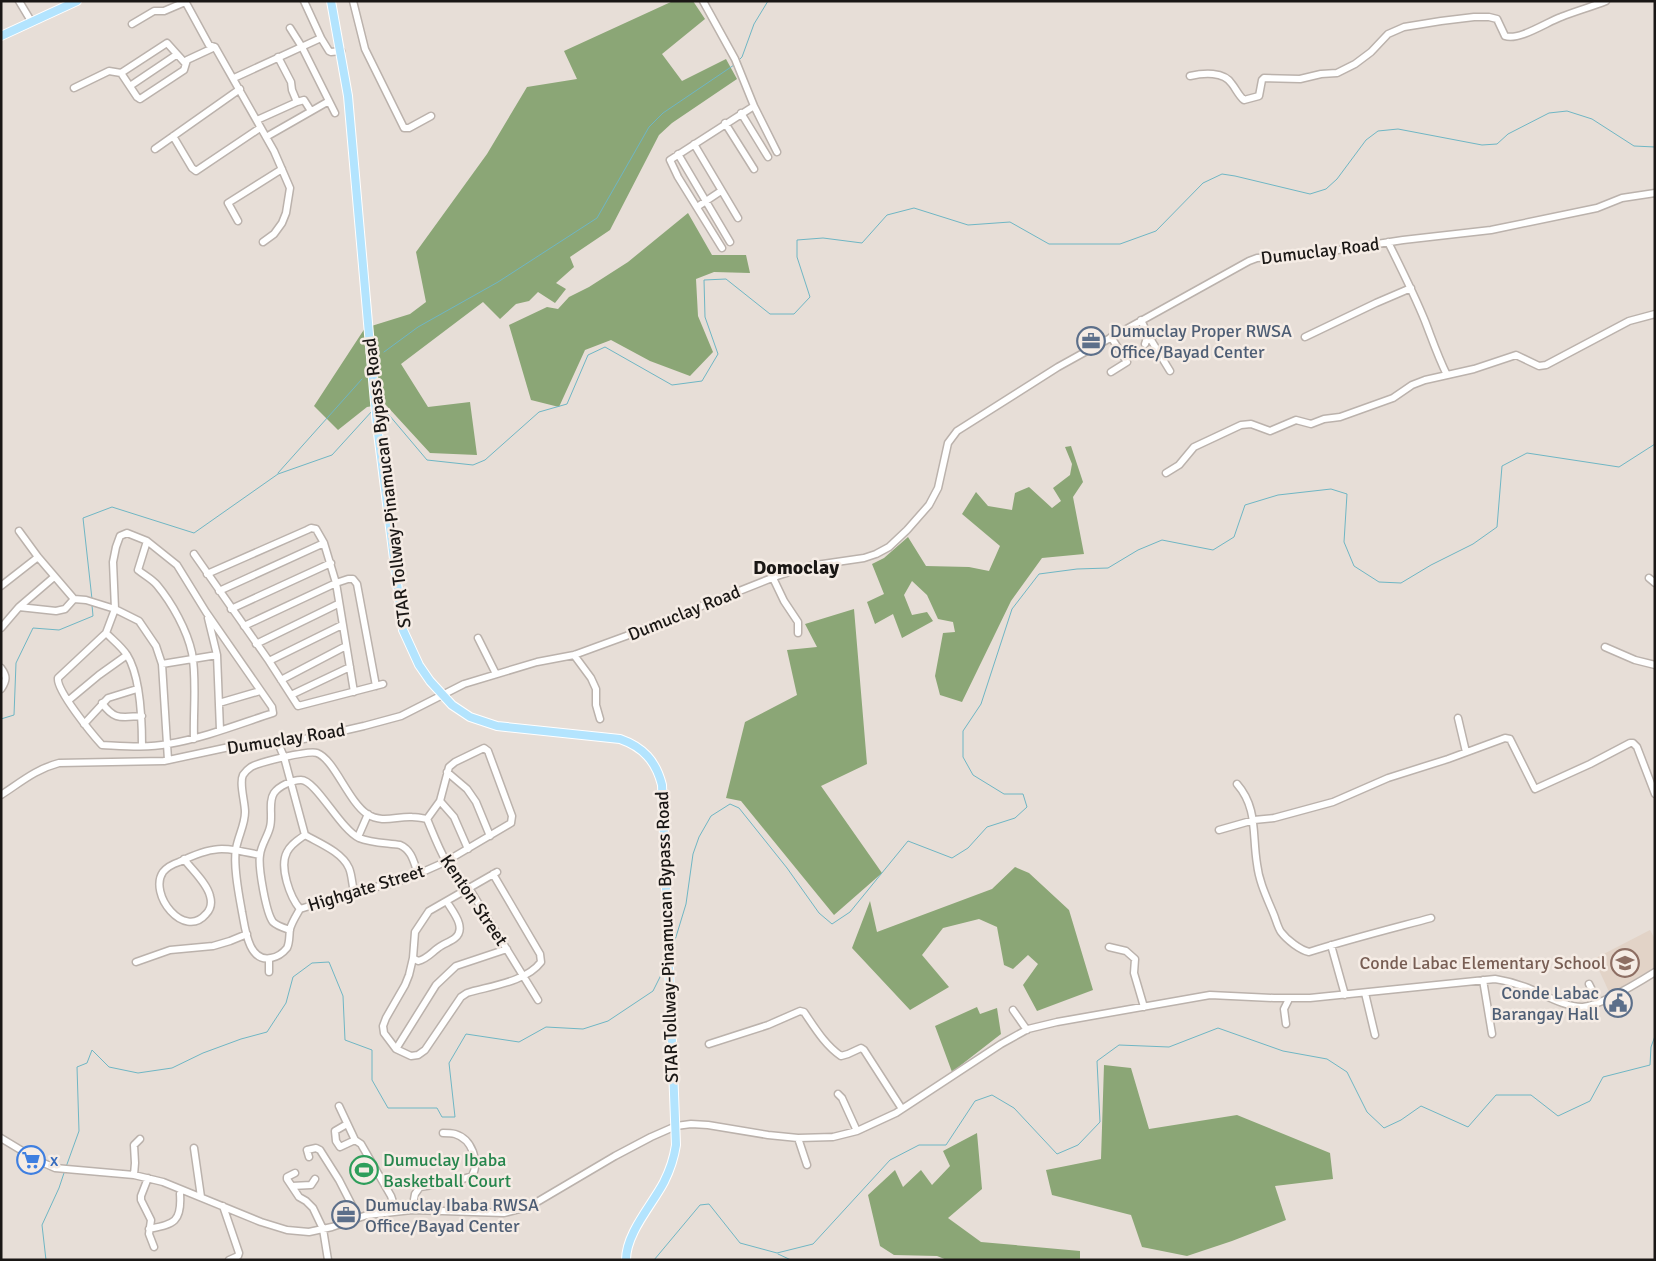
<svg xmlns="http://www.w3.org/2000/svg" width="1656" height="1261" font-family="Signika,sans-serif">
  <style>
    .built { fill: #e2d3c7 }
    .green { fill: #a2b890 }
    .forest { fill: #8ba676 }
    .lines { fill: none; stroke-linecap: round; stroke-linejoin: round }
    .stream { stroke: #6fb6c4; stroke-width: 1 }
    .minor-casing { stroke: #bbb2ac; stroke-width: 9 }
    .major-casing { stroke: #fff; stroke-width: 10 }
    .minor { stroke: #fff; stroke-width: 6 }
    .major { stroke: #b3e4fe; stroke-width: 8 }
    .labels { text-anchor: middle; stroke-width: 5; stroke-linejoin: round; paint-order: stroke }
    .street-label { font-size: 18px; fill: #1a1715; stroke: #f5ece5 }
    .service-label { font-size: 18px; fill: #4e5e75; stroke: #f5ece5; text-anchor: start }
    .education-label { font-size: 18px; fill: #785e54; stroke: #f5ece5; text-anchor: end }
    .shop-label { font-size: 18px; fill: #366cbe; stroke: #f5ece5; text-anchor: start }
    .leisure-label { font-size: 18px; fill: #27864d; stroke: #f5ece5; text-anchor: start }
    .quarter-label { font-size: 20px; font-weight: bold; fill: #1a1715; stroke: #f5ece5 }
  </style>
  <rect width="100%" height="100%" fill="#e7ded7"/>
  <path class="built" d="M1650,930L1655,939V967L1610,994L1594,959Z"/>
  <path class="green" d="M364,1159L373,1175L363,1180L354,1165Z"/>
  <path class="forest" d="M673,1H693L705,19L662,54L682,81L726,59L737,79L672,123L659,135L610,230L570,257L574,267L556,283L566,289L555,303L538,292L529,301L516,304L500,319L483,302L401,364L428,407L470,402L477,455L430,453L385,404L367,407L338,430L314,406L365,328L410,314L426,302L416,252L487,154L527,87L577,79L564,51Z
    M688,213L712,255H746L750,273L714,272L696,279L698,316L713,352L690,376L650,361L611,340L585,350L559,407L531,400L509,325L547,307L558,309L569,297L589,287L628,262Z
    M1071,446L1083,482L1073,497L1084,554L1042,558L1011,601L962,702L940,695L935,676L943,633L955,632L953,622L938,619L927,595L912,581L904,595L912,615L927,612L933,621L902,638L893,614L875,624L867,602L884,594L872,564L884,558L908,537L926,566L969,567L989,571L1000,546L962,514L976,492L988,506L1012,510L1015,493L1029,487L1052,508L1061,501L1053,488L1070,475L1072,464L1065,447Z
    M854,609L867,764L821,786L882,873L834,915L741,801L726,798L745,722L797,695L787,650L817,647L805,624Z
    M1015,867L1029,873L1069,910L1093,990L1037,1011L1023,985L1038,964L1028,955L1013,969L1004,965L997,927L979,919L943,928L922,955L949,987L910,1010L852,948L870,901L877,932L992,889Z
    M977,1007L980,1014L997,1008L1001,1034L952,1072L935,1026Z
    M1104,1065L1131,1068L1149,1129L1237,1115L1330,1153L1333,1179L1275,1186L1286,1220L1232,1241L1187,1256L1142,1247L1131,1215L1052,1195L1046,1170L1101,1159Z
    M977,1133L982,1189L948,1218L981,1242L1080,1251V1260H947L937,1256L894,1255L880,1246L868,1195L895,1170L903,1187L921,1170L932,1185L950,1166L943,1151Z"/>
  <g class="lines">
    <path class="stream" d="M738,61L742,57L754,24L768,1
      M384,352L418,327L498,282L597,218L649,127L663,113L734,65
      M379,409L389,415L427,460L473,465L485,460L539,412L567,404L588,355L605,347L672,385L702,381L718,354L705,317L704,280L726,279L770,314H794L810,297L797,257V240L823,238L862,243L887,215L914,208L968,225L1010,222L1049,244H1120L1156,231L1203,183L1222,174L1235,176L1310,194L1326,189L1337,179L1366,140L1378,131L1398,129L1482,145L1497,144L1508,134L1549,113L1567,111L1592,119L1634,146L1655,147
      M278,473L362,379
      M92,599L83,518L112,507L194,533L278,474L332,455L373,410
      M1,719L14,715L16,663L33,628L59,630L93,616L92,605
      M672,950L686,904L693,854L699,837L711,816L730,804L739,808L787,868L819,913L832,924L850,912L908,841L952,858L968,848L987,827L1015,818L1027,807L1023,794H1004L973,775L963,757V731L981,704L1012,609L1039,574L1077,569L1108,568L1138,550L1162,540L1213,550L1234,537L1245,505L1278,495L1331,489L1347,494L1344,542L1354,566L1379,582L1401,583L1431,565L1473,544L1497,527L1502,466L1527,453L1619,467L1655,444
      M66,1167L79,1131L77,1067L87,1063L92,1050L109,1067L138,1073L172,1068L203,1053L241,1039L267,1032L286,1003L293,977L312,963L329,962L343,996L345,1040L372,1050V1080L388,1108H437L442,1117H455L449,1063L466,1034L519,1042L546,1027L583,1029L608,1021L653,991L666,965
      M778,1254L791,1260
      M46,1260L42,1225L59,1188L65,1170
      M654,1260L700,1205L709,1204L740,1243L777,1253L813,1244L890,1160L919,1145H946L975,1101L992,1095L1014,1108L1057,1154L1078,1145L1100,1122L1097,1061L1119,1045L1169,1047L1218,1028L1283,1051L1327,1059L1347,1072L1367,1112L1384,1128L1401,1120L1421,1106L1468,1127L1496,1095H1531L1558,1116L1590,1101L1603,1077L1650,1065L1651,1047L1655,1036"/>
    <defs>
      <path id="minor" d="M19,1L31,21
        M185,1L209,45L215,47L274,151L290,188L286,213L282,223L274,234L263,242
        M304,1L321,38L329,51L331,52L341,51
        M353,1L365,49L404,128H409L431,116
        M703,1L735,59L754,106L777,152
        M132,24L154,11H164L185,2
        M290,28L302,47L335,113
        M121,73L167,43L185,63
        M1190,76C1203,73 1224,71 1232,84C1236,89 1239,96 1244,100L1259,96L1262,80L1264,78L1300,79L1321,74L1337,73L1355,64L1371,52L1388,34L1404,27L1441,21L1474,17H1489L1497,19L1505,36C1519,41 1547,22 1561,17C1576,11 1591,7 1606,1
        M234,78L321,38
        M130,86L176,55
        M74,88L109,71L121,73L137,97L140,99L184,70L187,60L215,47
        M297,102L304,100L311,111
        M741,113L768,157
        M257,120L297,102L292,90L291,82L278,57
        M725,123L754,169
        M173,136L192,168L196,171L260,128
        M266,137L329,101
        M694,144L738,218
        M155,149L240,89
        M678,154L730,242
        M697,207L721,191
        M238,221L228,203L282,169
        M1388,242C1401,268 1414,294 1425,321C1432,339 1438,357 1447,375
        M722,248L678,177L670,160L754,106
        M1141,320L1148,335L1145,344
        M1148,335L1170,371
        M1111,337L1127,362L1111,372
        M1151,337L1160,332
        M1305,337L1376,303L1411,288
        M1166,473L1179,465L1194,447L1241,425L1251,424L1270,431L1296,420L1311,424L1324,419L1340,417L1393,398L1412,385L1425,380L1474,369L1516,355L1539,366L1546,365L1629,321L1655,314
        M19,531L38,557L74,599L86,600L115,609L139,621L156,646L162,664L168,760
        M127,533L147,541L177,565L206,612L272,707L273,713C239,724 204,738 168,744C147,748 124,746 102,745C92,734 56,690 58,678L106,633L115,609L113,562L116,547L120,536Z
        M147,541L138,570C144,575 152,579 157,585C172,603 187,630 192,653C197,679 193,713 194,739
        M194,554L269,661L298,706L383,684
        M207,574L307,530L311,528L316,529L324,543L336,583L354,692
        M773,578L784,601L798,622V633
        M1649,578L1655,583
        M1,586L38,557
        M219,591L324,543
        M19,607L56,611L65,609L74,599
        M231,609L331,563
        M208,618L217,655L220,730
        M244,626L336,583L348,579H353L357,584L376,686
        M1,628L19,607L54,577
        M106,633C113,640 122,647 127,655C141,677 142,720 142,746
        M478,638L496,674
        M256,644L338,604
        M1605,647L1635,660L1655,665
        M574,655L591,678L596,689V705L600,719
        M269,661L342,625
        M162,664L217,655
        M1,668C7,676 7,680 1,689
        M281,680L346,646
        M291,695L350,667
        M69,700L99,675L127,655
        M102,703C115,721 121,717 142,716
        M219,703L260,691
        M1458,718L1466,752
        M84,724L108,698L137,689
        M278,743L284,757L305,835
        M484,748L488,751L512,816L511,823L445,862L418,874L393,883L354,892L300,909C296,916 292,922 290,929C289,935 290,942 287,948C283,953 277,957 271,958C248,963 245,927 242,912C239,895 233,866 236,849C238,836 245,825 245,812C245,802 239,783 243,775C245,772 248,769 251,767C260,762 309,750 317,753C334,759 348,801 367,814C383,824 396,816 412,817C417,817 422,818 427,819L440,801L449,767L455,762Z
        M447,772L467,789L476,802L490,836
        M1237,784C1258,808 1252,834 1257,864C1259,882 1267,898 1274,915C1276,920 1278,928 1281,932C1287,940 1300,950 1309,952C1350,939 1390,929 1431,918
        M1,795C21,782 36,769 59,763L164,761L234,746L278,743L316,737L364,726L401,716L464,684L537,662L574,655L626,636L777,576L809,566L864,558L876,554L889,547L907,530L929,505L938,488L948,443L957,431L1058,367L1249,261L1257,258L1312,254L1403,240L1491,230L1597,208L1622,198L1655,193
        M440,801L454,817L468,849
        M427,819C438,845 446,870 469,888L538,1000
        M1219,830L1254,820L1274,818L1333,802L1388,778L1448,759L1505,738L1510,739L1535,789L1590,764L1630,743H1633L1637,747L1655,794
        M305,835C319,843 342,852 349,868C352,875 352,884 354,892
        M358,837L368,814
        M184,859C192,870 207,883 210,896C212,903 211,909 206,914C184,940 148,894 163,872C167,867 173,864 179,862C214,845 222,847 260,855
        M493,874L540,954L541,962C526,982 490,986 467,993L461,997L425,1050L418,1055L411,1056L396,1049L384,1033L383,1026L386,1018L405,985L409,975L413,958L415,932L429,911L497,872
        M300,909C290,897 279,867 287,852C291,844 298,840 305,835
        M290,930C284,928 277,926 273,922C266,913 258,867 260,855C261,845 268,836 270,827C273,816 268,802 274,793C279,786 292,780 301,780C316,780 340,829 359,838C371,843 387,843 400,845C412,850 414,863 418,874
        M1331,945L1345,995
        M1109,947L1126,951L1135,959L1134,973L1144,1007
        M413,958L418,961C427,959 431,953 438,948C443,944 450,942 455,938C467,928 453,912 447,902
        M136,962L170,950L213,946L230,941L247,934
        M269,972V959
        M1483,980L1492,1034
        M1589,984L1598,1002
        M1365,993L1375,1035
        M1013,1010L1027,1030
        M1286,1024L1284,1009L1289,999
        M709,1044L768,1025L800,1011L804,1012C815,1028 825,1045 841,1056L848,1054L861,1048L864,1050L902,1109
        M396,1049L436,985L456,966L507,949
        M838,1094L842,1098L857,1131
        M339,1106L355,1140L361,1144L391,1196L396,1211
        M347,1124L335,1131L336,1141L340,1147L355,1140
        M1,1138L39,1161L55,1168L134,1175L163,1182L261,1222L287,1230L309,1232L332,1227L367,1215L412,1210L504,1213L520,1209L537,1202L615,1156L651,1137L676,1126L691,1124L708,1125L768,1135L798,1138L833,1137L857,1131L896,1113L1001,1044L1028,1029L1057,1022L1210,995L1274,998H1310L1495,979C1507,981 1518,984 1528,988C1543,994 1567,1008 1583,1007C1601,1005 1639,982 1655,972
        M798,1138L807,1165
        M194,1148L201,1197
        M309,1157L307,1150L316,1148L320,1150L339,1180L358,1217
        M295,1173L287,1177V1179L299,1197L306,1201L313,1208L323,1229L328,1260
        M134,1175L135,1163L134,1145L140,1139
        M148,1178L141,1196V1200L151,1220L149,1234L154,1247
        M292,1186L311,1185L315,1179
        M223,1206L239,1253L238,1256L229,1260
        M412,1210L415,1194L420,1187L457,1181L472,1176C480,1162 472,1139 455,1134C451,1133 447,1133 443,1133
        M149,1229C173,1224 182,1223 180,1194"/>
      <path id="major" d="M331,1L348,96L377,425L403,630L419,665L430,681L452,705L470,717L497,726L620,739C643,747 656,761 662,785L676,1145C674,1158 670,1170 664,1182C652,1205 626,1233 626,1260
        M1,36L77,1"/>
    </defs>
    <use href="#minor" class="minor-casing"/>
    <use href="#major" class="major-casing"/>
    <use href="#minor" class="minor"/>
    <use href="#major" class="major"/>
  </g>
  <defs>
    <symbol id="office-ring" viewBox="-11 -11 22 22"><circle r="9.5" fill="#f5ece5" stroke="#5c6f8a" stroke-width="1.5"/><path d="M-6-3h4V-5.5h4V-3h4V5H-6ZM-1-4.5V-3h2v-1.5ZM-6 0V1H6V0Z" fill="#5c6f8a"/></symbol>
    <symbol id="school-ring" viewBox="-11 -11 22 22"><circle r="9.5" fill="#f5ece5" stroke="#8d6e63" stroke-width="1.5"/><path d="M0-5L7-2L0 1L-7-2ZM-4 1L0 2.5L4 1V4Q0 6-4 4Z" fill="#8d6e63"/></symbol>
    <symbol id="civic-ring" viewBox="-11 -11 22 22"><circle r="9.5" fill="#f5ece5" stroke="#5c6f8a" stroke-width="1.5"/><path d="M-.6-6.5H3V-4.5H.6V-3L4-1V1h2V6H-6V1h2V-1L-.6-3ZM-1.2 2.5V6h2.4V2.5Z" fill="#5c6f8a"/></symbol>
    <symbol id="supermarket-ring" viewBox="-11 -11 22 22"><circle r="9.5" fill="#f5ece5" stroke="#3f7fe0" stroke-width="1.5"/><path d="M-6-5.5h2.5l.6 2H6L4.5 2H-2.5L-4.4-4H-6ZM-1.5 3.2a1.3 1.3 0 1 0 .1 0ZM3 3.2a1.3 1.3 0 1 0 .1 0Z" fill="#3f7fe0"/></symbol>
    <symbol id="stadium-ring" viewBox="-11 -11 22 22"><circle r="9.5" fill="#f5ece5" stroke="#2e9e5b" stroke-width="1.5"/><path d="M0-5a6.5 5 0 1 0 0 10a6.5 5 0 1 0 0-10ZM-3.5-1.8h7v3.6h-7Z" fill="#2e9e5b"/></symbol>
  </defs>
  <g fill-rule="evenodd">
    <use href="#office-ring" x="1075" y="325" width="32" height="32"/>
    <use href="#school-ring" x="1609" y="947" width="32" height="32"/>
    <use href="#civic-ring" x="1602" y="987" width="32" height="32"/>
    <use href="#supermarket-ring" x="15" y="1144" width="32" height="32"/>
    <use href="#stadium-ring" x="348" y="1154" width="32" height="32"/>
    <use href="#office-ring" x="330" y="1199" width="32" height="32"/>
  </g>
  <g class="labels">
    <g class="street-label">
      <text transform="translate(1320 251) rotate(-7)" y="6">Dumuclay Road</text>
      <text transform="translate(387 483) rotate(-97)" y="6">STAR Tollway-Pinamucan Bypass Road</text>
      <text transform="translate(684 613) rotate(-22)" y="6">Dumuclay Road</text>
      <text transform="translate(286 739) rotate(-9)" y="6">Dumuclay Road</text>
      <text transform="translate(366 888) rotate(-17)" y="6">Highgate Street</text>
      <text transform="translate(474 900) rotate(56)" y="6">Kenton Street</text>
      <text transform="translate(667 937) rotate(-92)" y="6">STAR Tollway-Pinamucan Bypass Road</text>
    </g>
    <g class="service-label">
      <text x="1110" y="337">Dumuclay Proper RWSA<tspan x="1110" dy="21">Office/Bayad Center</tspan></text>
      <text x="1599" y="999" text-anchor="end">Conde Labac<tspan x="1599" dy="21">Barangay Hall</tspan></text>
      <text x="365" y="1211">Dumuclay Ibaba RWSA<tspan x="365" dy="21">Office/Bayad Center</tspan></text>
    </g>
    <g class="education-label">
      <text x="1606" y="969">Conde Labac Elementary School</text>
    </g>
    <g class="shop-label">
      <text x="50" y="1166">x</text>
    </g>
    <g class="leisure-label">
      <text x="383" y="1166">Dumuclay Ibaba<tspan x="383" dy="21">Basketball Court</tspan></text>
    </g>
    <g class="quarter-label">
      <text x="796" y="574">Domoclay</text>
    </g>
  </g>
  <rect width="1656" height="1261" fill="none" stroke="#1a1715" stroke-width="5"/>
</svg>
